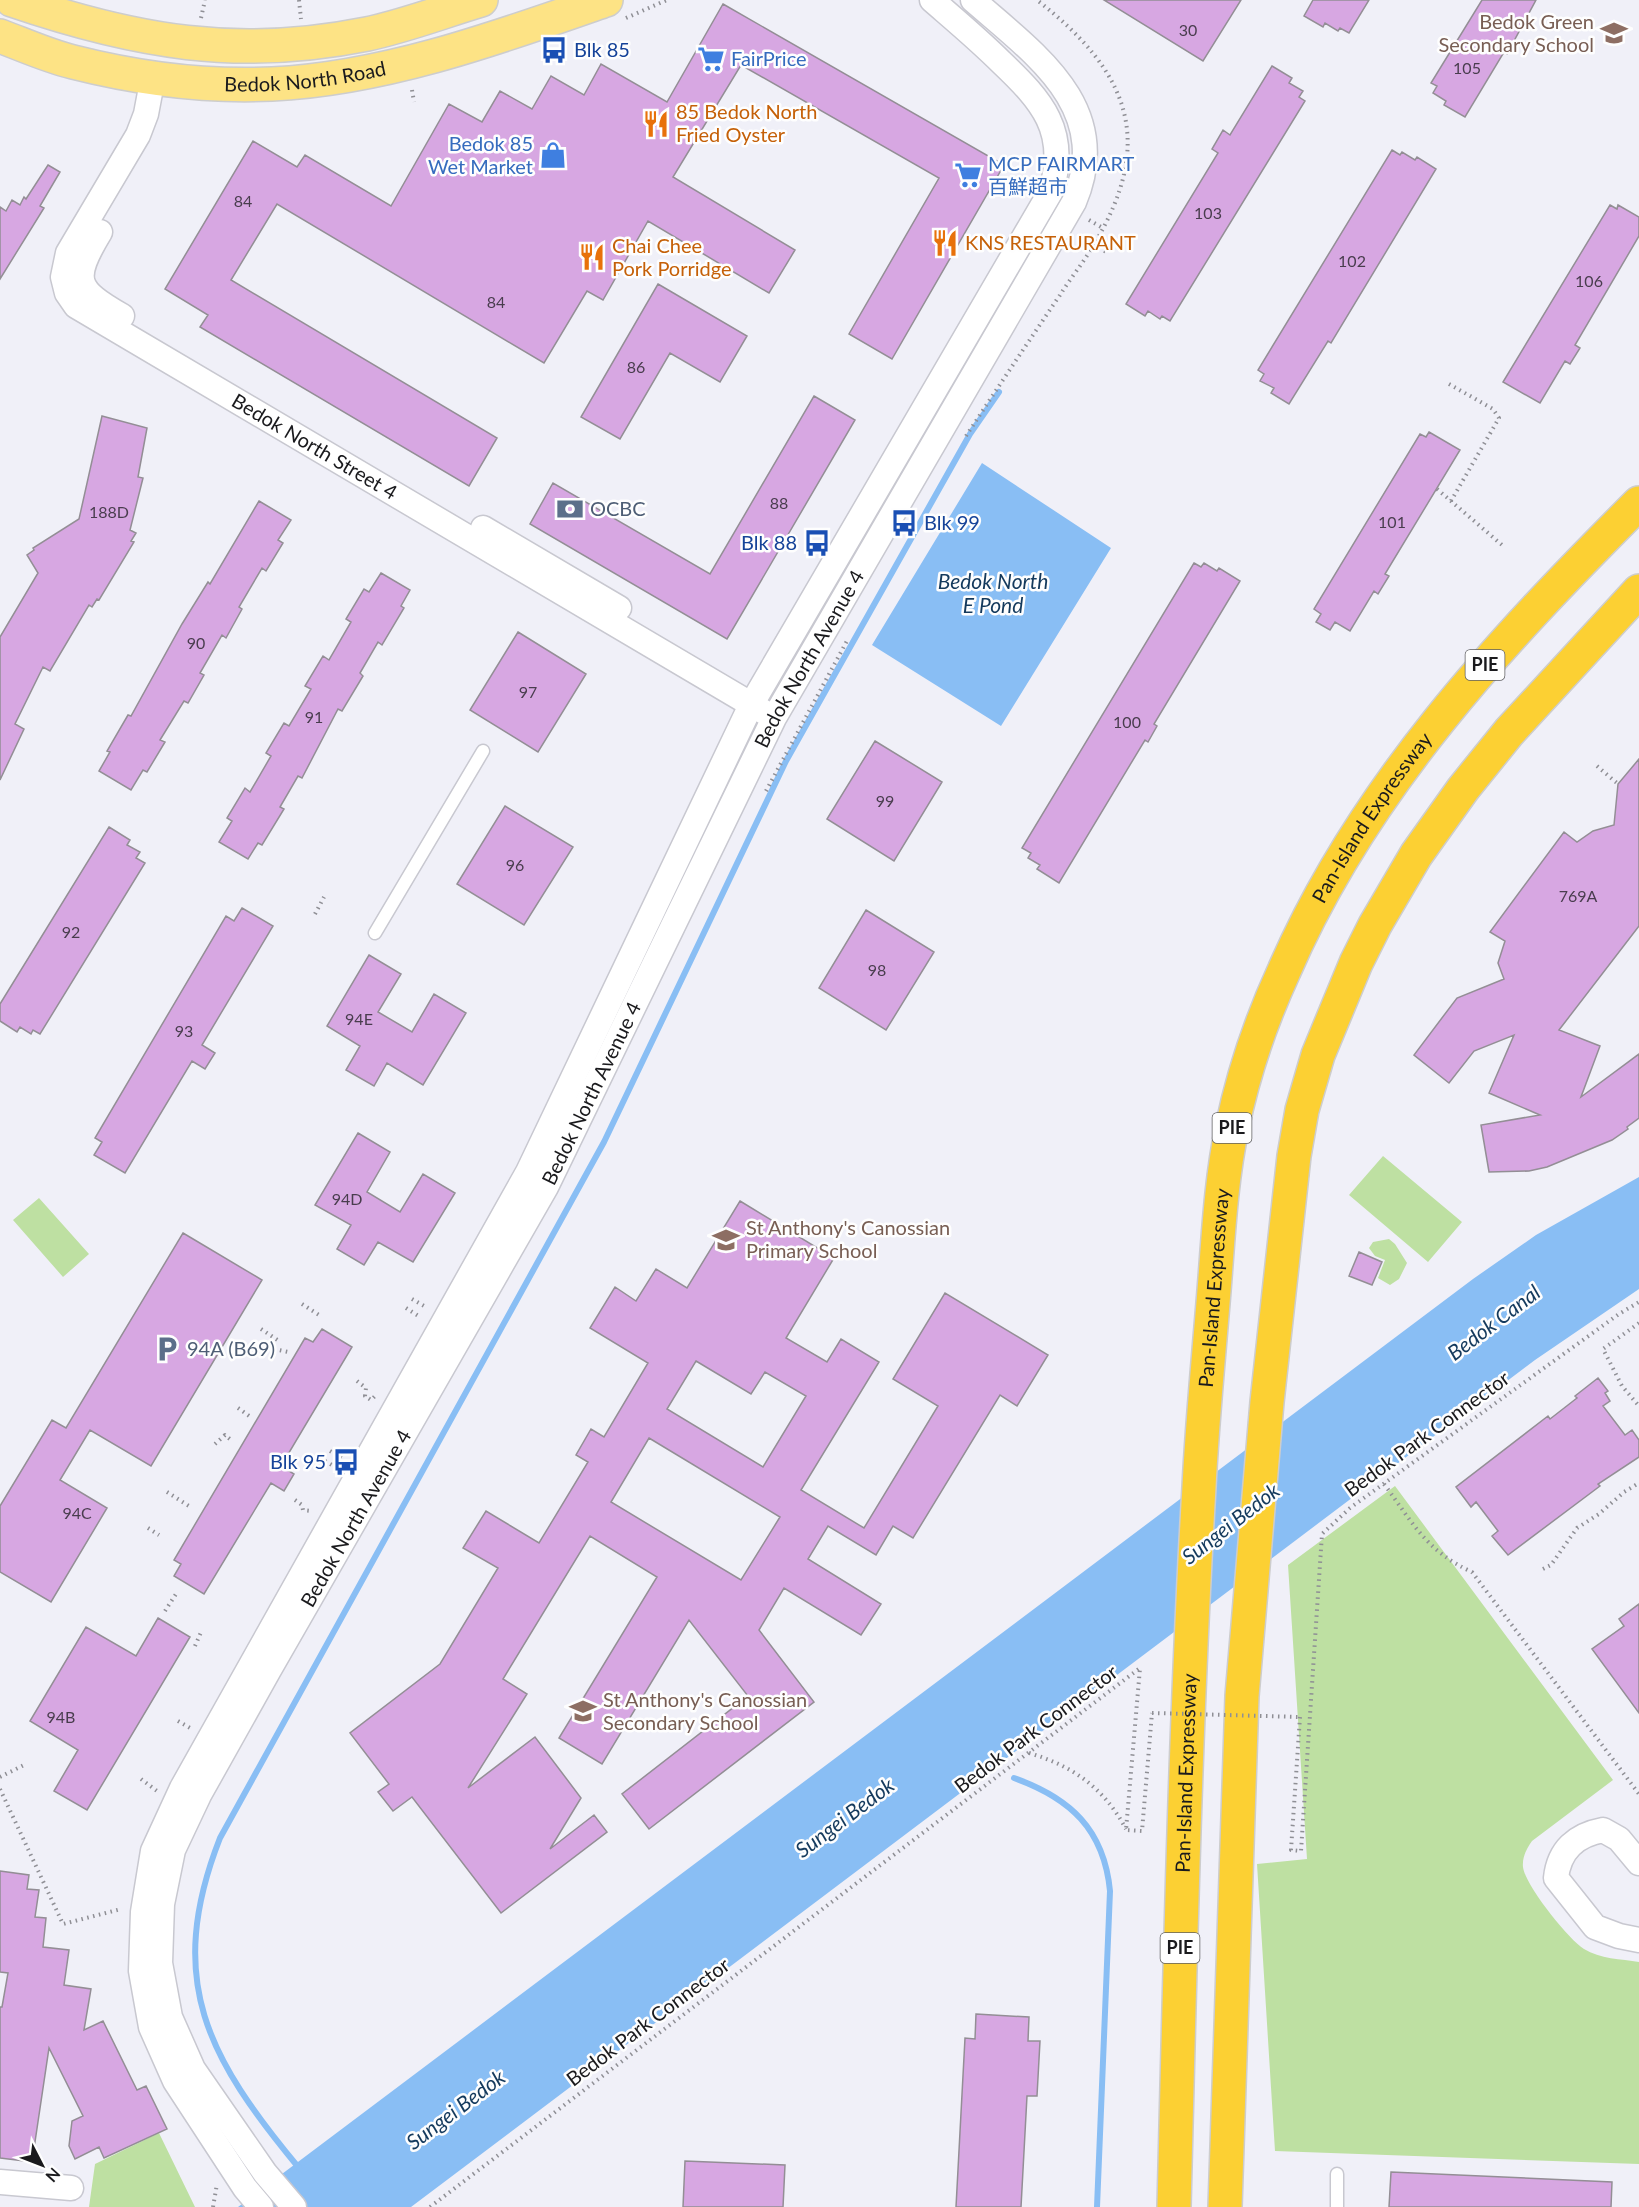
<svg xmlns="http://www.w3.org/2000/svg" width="1639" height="2207" font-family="Lato,'Noto Sans SC',sans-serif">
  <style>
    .green { fill: #bee0a2 }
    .water { fill: #89bef4 }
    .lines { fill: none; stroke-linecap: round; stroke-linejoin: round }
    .stream { stroke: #89bef4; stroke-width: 6 }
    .building { fill: #d7a7e2; stroke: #938e95; stroke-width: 1.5; fill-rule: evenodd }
    .service-casing { stroke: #c8c8d0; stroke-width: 15 }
    .minor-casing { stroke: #c8c8d0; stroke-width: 27 }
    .primary-casing { stroke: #cdcdcd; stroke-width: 36 }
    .motorway-casing { stroke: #cdcdcd; stroke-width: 36 }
    .path { stroke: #8f8f95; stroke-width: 4; stroke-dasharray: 1.5 4.5; stroke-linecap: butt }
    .service { stroke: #fff; stroke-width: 12 }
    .minor { stroke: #fff; stroke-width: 24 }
    .primary { stroke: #fde385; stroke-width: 33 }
    .motorway { stroke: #fcd033; stroke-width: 33 }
    .path-bridge { stroke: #8f8f95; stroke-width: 4; stroke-dasharray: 1.5 4.5; stroke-linecap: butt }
    .labels { text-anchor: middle; stroke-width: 5; stroke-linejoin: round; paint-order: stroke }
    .number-label { font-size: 16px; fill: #493d4e }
    .shield { fill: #fefefe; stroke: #5e5e60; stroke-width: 1.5 }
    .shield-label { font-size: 18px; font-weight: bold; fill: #1a1a1d }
    .education-label { font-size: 20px; fill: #785e54; stroke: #fefefe; text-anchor: start }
    .transit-label { font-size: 20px; fill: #164399; stroke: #fefefe; text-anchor: start }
    .shop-label { font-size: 20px; fill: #366cbe; stroke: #fefefe; text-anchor: start }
    .street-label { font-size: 20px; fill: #1a1a1d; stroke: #fefefe }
    .food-label { font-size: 20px; fill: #c56008; stroke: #fefefe; text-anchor: start }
    .service-label { font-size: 20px; fill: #4e5e75; stroke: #fefefe; text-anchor: start }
    .water-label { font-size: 21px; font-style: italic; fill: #143a5d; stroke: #fefefe }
  </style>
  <rect width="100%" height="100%" fill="#f0f0f8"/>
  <path class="green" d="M1383,1156L1462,1222L1428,1262L1349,1195Z
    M39,1198L89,1254L63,1277L13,1220Z
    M1389,1239L1395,1244L1407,1263L1399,1279L1390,1285L1378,1278L1385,1260L1375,1256L1369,1248L1373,1242Z
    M1395,1486L1613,1780L1532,1841C1527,1848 1522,1857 1523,1867C1525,1885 1568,1939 1584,1949C1600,1959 1621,1959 1639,1962V2164L1275,2151L1257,1864L1307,1859L1288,1565Z
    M159,2133L195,2207H89L95,2164Z"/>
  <path class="water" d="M982,463L1111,548L1001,726L872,645Z
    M1639,1177V1289L1535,1360L411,2207H238L1473,1279L1536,1235Z"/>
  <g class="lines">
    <path class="stream" d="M1014,1778C1070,1798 1104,1829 1110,1891L1097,2207
      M299,2168C208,2058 164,1981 220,1838L604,1142L786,761L970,434L999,392"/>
  </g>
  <path class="building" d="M1104,0H1241L1203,61Z
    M1313,0H1369L1349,33L1340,28L1338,31L1325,23L1323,27L1304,16Z
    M1482,0H1536L1507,54L1504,52L1465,117L1444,105L1446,101L1433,93L1437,86L1431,83Z
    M723,4L1004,165L892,359L849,334L939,178L741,65L673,177L795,250L769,293L648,221L603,300L587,291L544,363L277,204L231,280L497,438L469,486L200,327L208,315L165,289L253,141L297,167L305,155L391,206L449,104L482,122L500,91L532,109L551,76L584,95L601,64L667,102Z
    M1272,66L1292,78L1289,83L1303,91L1299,97L1305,101L1170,321L1162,316L1160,319L1148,311L1145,316L1126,304L1218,153L1212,149L1223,130L1230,135Z
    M1392,150L1400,155L1402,152L1415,160L1417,157L1436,169L1331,343L1328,341L1289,404L1271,393L1274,388L1260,381L1264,374L1258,370Z
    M48,165L60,172L40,206L44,208L0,279V207L6,211L12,200L20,205L24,197L26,199Z
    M1610,205L1617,209L1618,205L1639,217V236L1575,345L1580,348L1570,364L1565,361L1540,403L1503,382Z
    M658,284L747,336L720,382L670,353L620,439L581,417Z
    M814,396L855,420L727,639L530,524L553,483L710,574Z
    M102,416L147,428L138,477L143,478L130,530L136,533L131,541L134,542L99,600L97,599L92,607L89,605L50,671L43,667L15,724L24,729L0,780V637L38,573L27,555L34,550L33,548L79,519Z
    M1429,432L1460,450L1385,574L1389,576L1378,594L1374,591L1350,631L1335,622L1330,630L1316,622L1321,614L1314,609L1420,434L1426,437Z
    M259,501L291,520L278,540L283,543L266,571L262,568L239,607L242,609L226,638L222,635L200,673L204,675L188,703L184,701L160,740L165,742L147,772L143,770L131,790L99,771L110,752L107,751L128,715L131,716L182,624L208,582L210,584Z
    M1194,563L1201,567L1204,563L1217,571L1219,568L1240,581L1154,724L1157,726L1148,742L1145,740L1059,883L1037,869L1040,865L1028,858L1031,853L1022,848Z
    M381,573L410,590L401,606L404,608L382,645L378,642L360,673L363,676L342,711L338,709L302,778L298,776L280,807L284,809L262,845L258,843L248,859L219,842L232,821L227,818L245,788L250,792L271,756L266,753L284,723L289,726L311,689L305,686L323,656L329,660L351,622L346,619L364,589L369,592Z
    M518,632L586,674L538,752L470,710Z
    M875,741L942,782L894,861L827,819Z
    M1639,759V926L1559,1030L1600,1046L1581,1097L1639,1054V1118L1627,1127L1628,1129L1612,1140L1547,1167L1529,1171L1489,1172L1481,1125L1540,1115L1489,1093L1514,1035L1474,1051L1449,1083L1414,1055L1457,998L1504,979L1498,963L1505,941L1490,932L1564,832L1577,842L1593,831L1614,825L1618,784Z
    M505,806L573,847L524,925L457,884Z
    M109,827L130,840L127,845L140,852L136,858L145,863L40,1034L33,1030L31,1034L20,1027L17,1032L0,1021V1004Z
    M242,908L273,926L202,1045L215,1053L205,1069L192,1061L125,1173L94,1155L102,1142L95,1138L226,916L234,921Z
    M866,910L934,952L886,1030L819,988Z
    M369,955L401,974L378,1012L412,1032L434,994L466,1013L423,1085L387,1063L374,1086L346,1070L360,1046L327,1026Z
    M358,1133L390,1152L367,1192L400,1212L423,1174L455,1193L413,1262L378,1242L364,1265L337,1249L351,1225L315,1205Z
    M740,1201L834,1258L786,1338L827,1362L841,1339L879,1362L801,1490L864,1528L938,1406L893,1379L945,1293L1048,1355L1017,1406L1000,1395L913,1538L893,1526L876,1555L828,1526L808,1559L881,1604L861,1635L784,1588L759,1630L814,1702L649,1829L622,1794L748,1696L689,1620L602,1764L559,1738L657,1577L590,1536L503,1679L527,1694L468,1788L535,1737L581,1798L550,1849L594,1815L607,1832L501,1913L412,1797L393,1811L378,1792L389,1784L350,1733L440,1664L498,1568L463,1548L486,1511L539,1543L588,1462L576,1455L591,1429L604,1437L648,1363L590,1328L615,1287L636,1301L656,1269L687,1288ZM696,1361L751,1394L765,1372L806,1396L763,1467L667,1409ZM649,1438L780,1517L741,1580L611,1502Z
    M183,1233L262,1280L151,1466L90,1430L60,1480L107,1508L51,1602L0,1572V1506L52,1420L66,1428Z
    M1359,1252L1382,1262L1372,1285L1349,1276Z
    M322,1329L352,1347L281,1466L294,1474L284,1491L271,1483L204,1594L174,1576L181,1564L174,1560L305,1338L313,1342Z
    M1598,1378L1608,1391L1605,1393L1610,1401L1603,1406L1625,1435L1632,1430L1639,1440V1457L1598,1484L1600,1486L1508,1555L1492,1536L1498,1531L1476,1502L1471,1507L1456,1487L1548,1416L1550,1419L1577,1398L1575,1396Z
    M1639,1604V1713L1592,1649L1624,1626L1619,1619Z
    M158,1618L190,1637L87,1810L54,1791L78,1750L30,1721L86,1627L136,1656Z
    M0,1871L29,1875L27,1889L39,1890L35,1917L46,1918L43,1947L69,1950L64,1985L91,1989L84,2030L103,2021L137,2090L146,2086L167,2129L104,2158L99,2147L75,2159L69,2146L72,2121L83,2116L49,2048L32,2162L0,2158V2007H2L8,1973L0,1972Z
    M976,2014L1029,2017L1028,2041H1040L1037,2096H1027L1021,2207H956L965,2038L975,2039Z
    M685,2161L785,2165L783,2207H683Z
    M1391,2172L1612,2182L1611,2207H1389Z"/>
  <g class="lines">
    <defs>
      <path id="service" d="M375,933L483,751
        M1337,2174V2207"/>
      <g id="minor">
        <path id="s1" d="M153,77L146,114L138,135L68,253L63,277L67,293L76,306L764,712"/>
        <path d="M100,232C71,280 75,289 122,316"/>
        <path d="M483,528L619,608"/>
        <path d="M1639,1863L1619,1839L1603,1830C1576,1835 1559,1850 1556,1878L1595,1927L1619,1936L1639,1940"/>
        <path d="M0,2182L71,2188"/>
        <path d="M261,2207L245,2188L175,2081L151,2027L141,1971L143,1912L153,1851L182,1788L528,1172L751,705L1051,191C1069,131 1042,101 1001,62C979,40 955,20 932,0"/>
        <path id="s2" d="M294,2207L265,2173L193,2069L170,2017L160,1963L162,1904L173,1850L199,1795L269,1670L546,1187L774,718L1074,202C1114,108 1036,55 973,0"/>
      </g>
      <g id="primary">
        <path d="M12,0C135,42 238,60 367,34C405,26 444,11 481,0"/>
        <path id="s3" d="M0,36C24,45 48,56 73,62C136,78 207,87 272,84C384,79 500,37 606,0"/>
      </g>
      <g id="motorway">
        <path id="s4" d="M1174,2207C1180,1967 1185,1727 1199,1487C1202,1425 1208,1364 1213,1303C1218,1245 1220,1185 1232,1128C1243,1074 1261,1021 1284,971C1363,788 1500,642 1639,503"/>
        <path d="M1225,2207L1242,1696L1267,1402L1294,1156L1302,1110L1318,1055L1356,963L1375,925L1416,855L1463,789L1509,732L1639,591"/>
      </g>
    </defs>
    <use href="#service" class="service-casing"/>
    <use href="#minor" class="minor-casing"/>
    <use href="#primary" class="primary-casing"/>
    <use href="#motorway" class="motorway-casing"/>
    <path class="path" d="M299,0L301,19
      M201,18L205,0
      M626,18L667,0
      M412,90L414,102
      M1089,220L1103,228
      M1093,246L1109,253
      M1449,384L1493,409L1499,418L1451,501
      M966,436C997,389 1028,342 1060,295C1070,279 1083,263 1093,246C1157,141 1129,72 1037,0
      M1437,489L1502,545
      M1597,766L1618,784
      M766,791L848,639
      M315,914L324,897
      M412,1299L426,1307
      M302,1304L319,1315
      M406,1308L420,1317
      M1639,1323L1603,1349L1622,1386L1639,1406
      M261,1329L279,1341
      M274,1349L288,1352
      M357,1381L366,1388L365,1396L371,1400L376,1395
      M238,1408L252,1418
      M215,1444L225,1435L231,1440
      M330,1451L342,1458
      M325,1461L337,1468
      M1384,1484C1413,1523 1426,1551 1472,1572L1639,1794
      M167,1492L192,1508
      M295,1500L302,1505L303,1510L312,1511
      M148,1528L159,1535
      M1543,1569L1551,1565L1577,1528L1599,1514L1624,1492L1639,1483
      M165,1611L176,1594
      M195,1646L202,1630
      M1300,1717L1291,1850L1301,1851L1322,1534L1350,1508L1619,1314L1639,1302
      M178,1721L192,1729
      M1029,1753C1073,1766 1104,1788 1126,1829
      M0,1777L26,1764
      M141,1779L157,1791
      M0,1789L63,1924L121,1909
      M213,2207L217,2184
      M430,2207L1140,1668L1126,1830L1142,1831L1152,1713"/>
    <use href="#service" class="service"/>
    <use href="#minor" class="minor"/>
    <use href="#primary" class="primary"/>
    <use href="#motorway" class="motorway"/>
    <path class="path-bridge" d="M1152,1713L1300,1717"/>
  </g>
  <defs>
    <symbol id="school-bare" viewBox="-9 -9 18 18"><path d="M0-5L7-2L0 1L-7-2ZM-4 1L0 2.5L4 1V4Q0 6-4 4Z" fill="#8d6e63" stroke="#fefefe" stroke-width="2.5" paint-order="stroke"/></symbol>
    <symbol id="bus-bare" viewBox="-9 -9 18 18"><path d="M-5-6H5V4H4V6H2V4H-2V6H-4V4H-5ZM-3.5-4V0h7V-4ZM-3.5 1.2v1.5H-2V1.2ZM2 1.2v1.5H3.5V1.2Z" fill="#1a4fb4" stroke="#fefefe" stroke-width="2.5" paint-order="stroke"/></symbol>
    <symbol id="supermarket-bare" viewBox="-9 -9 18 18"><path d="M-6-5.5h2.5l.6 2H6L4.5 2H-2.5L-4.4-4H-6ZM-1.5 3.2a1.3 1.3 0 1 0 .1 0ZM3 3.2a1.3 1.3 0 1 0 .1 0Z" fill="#3f7fe0" stroke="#fefefe" stroke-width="2.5" paint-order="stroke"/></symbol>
    <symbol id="restaurant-bare" viewBox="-9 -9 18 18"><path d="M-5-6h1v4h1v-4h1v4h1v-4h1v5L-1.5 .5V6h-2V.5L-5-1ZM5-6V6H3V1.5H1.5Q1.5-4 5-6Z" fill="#e8710a" stroke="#fefefe" stroke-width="2.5" paint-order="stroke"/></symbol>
    <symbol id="shop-bare" viewBox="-9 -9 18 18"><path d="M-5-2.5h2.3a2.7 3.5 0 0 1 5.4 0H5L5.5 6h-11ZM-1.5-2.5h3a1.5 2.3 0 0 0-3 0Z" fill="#3f7fe0" stroke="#fefefe" stroke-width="2.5" paint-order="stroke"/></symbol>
    <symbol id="bank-bare" viewBox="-9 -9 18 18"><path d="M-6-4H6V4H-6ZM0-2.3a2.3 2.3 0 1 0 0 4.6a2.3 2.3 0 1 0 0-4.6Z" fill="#5c6f8a" stroke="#fefefe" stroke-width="2.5" paint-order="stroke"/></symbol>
    <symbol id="parking-bare" viewBox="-9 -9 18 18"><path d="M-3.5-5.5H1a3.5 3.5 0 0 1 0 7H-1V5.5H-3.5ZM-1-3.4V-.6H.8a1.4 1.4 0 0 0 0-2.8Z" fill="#5c6f8a" stroke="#fefefe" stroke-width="2.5" paint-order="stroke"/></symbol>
  </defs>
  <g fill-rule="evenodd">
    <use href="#school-bare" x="1595" y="14" width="38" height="38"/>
    <use href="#bus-bare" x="535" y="31" width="38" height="38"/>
    <use href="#supermarket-bare" x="692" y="40" width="38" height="38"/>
    <use href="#restaurant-bare" x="637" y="105" width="38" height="38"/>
    <use href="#shop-bare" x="534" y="136" width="38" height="38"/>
    <use href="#supermarket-bare" x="949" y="156" width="38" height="38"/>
    <use href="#restaurant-bare" x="926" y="224" width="38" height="38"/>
    <use href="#restaurant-bare" x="573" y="238" width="38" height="38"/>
    <use href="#bank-bare" x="551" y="490" width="38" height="38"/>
    <use href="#bus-bare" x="885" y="504" width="38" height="38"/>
    <use href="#bus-bare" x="798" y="524" width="38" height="38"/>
    <use href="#school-bare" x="707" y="1221" width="38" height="38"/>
    <use href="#parking-bare" x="148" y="1330" width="38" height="38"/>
    <use href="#bus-bare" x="327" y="1443" width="38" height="38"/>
    <use href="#school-bare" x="564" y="1692" width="38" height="38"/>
  </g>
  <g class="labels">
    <g class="number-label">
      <text x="1188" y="36">30</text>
      <text x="1467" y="74">105</text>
      <text x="243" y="207">84</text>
      <text x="1208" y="219">103</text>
      <text x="1352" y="267">102</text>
      <text x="1589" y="287">106</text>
      <text x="496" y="308">84</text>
      <text x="636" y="373">86</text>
      <text x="779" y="509">88</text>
      <text x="109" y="518">188D</text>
      <text x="1392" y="528">101</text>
      <text x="196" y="649">90</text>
      <text x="528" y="698">97</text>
      <text x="314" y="723">91</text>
      <text x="1127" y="728">100</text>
      <text x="885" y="807">99</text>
      <text x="515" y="871">96</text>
      <text x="1578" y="902">769A</text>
      <text x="71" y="938">92</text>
      <text x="877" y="976">98</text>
      <text x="359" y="1025">94E</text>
      <text x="184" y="1037">93</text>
      <text x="347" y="1205">94D</text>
      <text x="77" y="1519">94C</text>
      <text x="61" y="1723">94B</text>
    </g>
    <g class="shield">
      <rect x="1465.5" y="650" width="39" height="30" rx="4.5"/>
      <rect x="1212.5" y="1113" width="39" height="30" rx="4.5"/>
      <rect x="1160.5" y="1933" width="39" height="30" rx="4.5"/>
    </g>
    <g class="shield-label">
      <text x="1485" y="671">PIE</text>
      <text x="1232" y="1134">PIE</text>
      <text x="1180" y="1954">PIE</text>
    </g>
    <g class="education-label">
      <text x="1594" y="29" text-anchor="end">Bedok Green<tspan x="1594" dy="23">Secondary School</tspan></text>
      <text x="746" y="1235">St Anthony's Canossian<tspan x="746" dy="23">Primary School</tspan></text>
      <text x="603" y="1707">St Anthony's Canossian<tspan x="603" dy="23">Secondary School</tspan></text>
    </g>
    <g class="transit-label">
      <text x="574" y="57">Blk 85</text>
      <text x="924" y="530">Blk 99</text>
      <text x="797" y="550" text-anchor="end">Blk 88</text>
      <text x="326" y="1469" text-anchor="end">Blk 95</text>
    </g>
    <g class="shop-label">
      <text x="731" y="66">FairPrice</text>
      <text x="533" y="151" text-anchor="end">Bedok 85<tspan x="533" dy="23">Wet Market</tspan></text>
      <text x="988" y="171">MCP FAIRMART<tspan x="988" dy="23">百鮮超市</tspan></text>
    </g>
    <g class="street-label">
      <text dy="7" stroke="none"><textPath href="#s3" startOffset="312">Bedok North Road</textPath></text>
      <text dy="7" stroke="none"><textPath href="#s1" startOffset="531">Bedok North Street 4</textPath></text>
      <text dy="7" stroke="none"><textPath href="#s2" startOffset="1748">Bedok North Avenue 4</textPath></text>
      <text dy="7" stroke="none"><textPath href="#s4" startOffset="1424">Pan-Island Expressway</textPath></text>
      <text dy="7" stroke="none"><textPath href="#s2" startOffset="1262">Bedok North Avenue 4</textPath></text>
      <text dy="7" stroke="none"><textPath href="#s4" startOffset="920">Pan-Island Expressway</textPath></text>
      <text transform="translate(1427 1434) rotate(-36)" y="7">Bedok Park Connector</text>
      <text dy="7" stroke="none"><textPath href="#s2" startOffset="776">Bedok North Avenue 4</textPath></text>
      <text transform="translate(1036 1729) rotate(-37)" y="7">Bedok Park Connector</text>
      <text dy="7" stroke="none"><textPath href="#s4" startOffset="434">Pan-Island Expressway</textPath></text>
      <text transform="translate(648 2022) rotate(-37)" y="7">Bedok Park Connector</text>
    </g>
    <g class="food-label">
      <text x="676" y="119">85 Bedok North<tspan x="676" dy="23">Fried Oyster</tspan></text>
      <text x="965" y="250">KNS RESTAURANT</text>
      <text x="612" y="253">Chai Chee<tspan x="612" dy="23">Pork Porridge</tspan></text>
    </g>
    <g class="service-label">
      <text x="590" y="516">OCBC</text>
      <text x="187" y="1356">94A (B69)</text>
    </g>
    <g class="water-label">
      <text x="993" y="589">Bedok North<tspan x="993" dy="24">E Pond</tspan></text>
      <text transform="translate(1494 1323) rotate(-37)" y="7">Bedok Canal</text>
      <text transform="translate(1231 1524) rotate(-38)" y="7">Sungei Bedok</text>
      <text transform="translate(845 1818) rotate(-37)" y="7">Sungei Bedok</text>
      <text transform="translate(456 2110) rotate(-37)" y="7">Sungei Bedok</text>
    </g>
  </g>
  <g transform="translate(42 2165) rotate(132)" stroke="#fefefe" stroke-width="4.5" paint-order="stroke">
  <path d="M0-4.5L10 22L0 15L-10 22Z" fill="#1a1a1d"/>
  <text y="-9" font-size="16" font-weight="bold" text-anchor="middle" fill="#1a1a1d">N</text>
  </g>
</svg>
